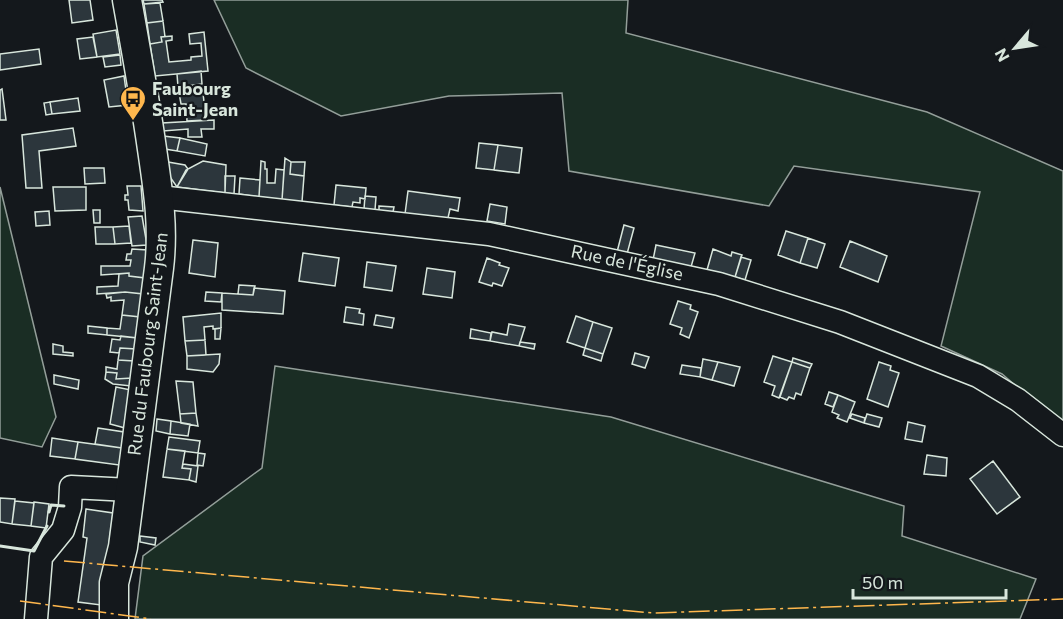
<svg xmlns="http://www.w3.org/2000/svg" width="1063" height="619" font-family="Commissioner,sans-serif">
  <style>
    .green { fill: #1a2d24; stroke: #939e99; stroke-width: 1.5 }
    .building { fill: #2c363c; stroke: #d8e6dc; stroke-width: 1.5 }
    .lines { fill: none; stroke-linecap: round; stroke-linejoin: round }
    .minor-casing { stroke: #d8e6dc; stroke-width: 25 }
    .major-casing { stroke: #d8e6dc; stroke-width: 31 }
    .minor { stroke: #14181c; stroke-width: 22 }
    .major { stroke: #14181c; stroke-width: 28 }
    .wall { stroke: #d8e6dc; stroke-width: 3 }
    .power { stroke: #ffb74d; stroke-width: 1.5; stroke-dasharray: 21 4.5 3 4.5; stroke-linecap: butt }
    .labels { text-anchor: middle; stroke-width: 4.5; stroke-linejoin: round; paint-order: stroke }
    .poi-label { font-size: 18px; font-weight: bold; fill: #d8e6dc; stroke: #14181c; text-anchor: start }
    .street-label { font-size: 18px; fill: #d8e6dc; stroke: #14181c }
  </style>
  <rect width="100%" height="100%" fill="#14181c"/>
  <path class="green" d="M214,0H628L626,33L927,112L1063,171V426L1002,374L941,346L980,192L794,166L769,206L569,171L562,93L449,96L341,116L246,68Z
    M0,187L56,417L42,447L0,438Z
    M275,366L611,417L904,506L902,536L1036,579L1020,619H135L143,556L262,468Z"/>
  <path class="building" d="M69,0H90L93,20L72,23Z
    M143,0H162L163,2L144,4Z
    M160,3L163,21L147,23L144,4Z
    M163,21L165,37H161L162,42L150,44L147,23Z
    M116,30L120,54L97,57L93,34Z
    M204,32L208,71L155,76L150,44L162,42L161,37L172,36V40L166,41L169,62L191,60V57L202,56L201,43L190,44L189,34Z
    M93,37L97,57L80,59L77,39Z
    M39,49L41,64L0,70V54Z
    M120,55L121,65L105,67L103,57Z
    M201,71L202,84L178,87L177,74Z
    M124,76L128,105L109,107L104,80Z
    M202,84L206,120L187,121L186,104H181L178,87Z
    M2,89L6,120H0V90Z
    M78,98L80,111L52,114L50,102Z
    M50,102L52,114L46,115L44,103Z
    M214,120V129H201L202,137H188V129L163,131L162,123Z
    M73,128L76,146L39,151L42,188H26L22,135Z
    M163,136L180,138L177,151L165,149Z
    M180,138L207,144L205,156L177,151Z
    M479,143L498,145L494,170L476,168Z
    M498,145L522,148L519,173L494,170Z
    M285,158L291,162L290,174L304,176L302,202L282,200Z
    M203,161L226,165L225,193L177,187L186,170Z
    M261,161L265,162V169H267V183H275L276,169L284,170L282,200L259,197Z
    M168,162L185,165L188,169L177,187L170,177Z
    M291,162H305L304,176L290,174Z
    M84,168H104L105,183L85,184Z
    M225,176H235L234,194L225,193Z
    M240,178L260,180L259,197L239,194Z
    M336,185L366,188L365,199L360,198V203L353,202L352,207L334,205Z
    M127,186H141L143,211L129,210L128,200H125V195H128Z
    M53,187H86V210L55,211Z
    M408,191L460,198L458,211L450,209L448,218L405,214Z
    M365,196L376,197L375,210L364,209Z
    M490,204L507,207L505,224L487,221Z
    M379,206L394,207L393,212L379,211Z
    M93,210H100V223H94Z
    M49,211L50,225L36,226L35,212Z
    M142,216L147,245L132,246L128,217Z
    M624,225L634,228L627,254L617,252Z
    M129,226L131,243L115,244L113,227Z
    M95,227H113L115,244H96Z
    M786,231L808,238L800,263L778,255Z
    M808,238L825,244L817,268L800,263Z
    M193,240L218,243L215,277L189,273Z
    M850,241L887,256L878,282L840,267Z
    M656,245L695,253L691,267L653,260Z
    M132,249L148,250L145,278L129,276V273L101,275V266H130L131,260H126L127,254H131Z
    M713,249L731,256L732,252L742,255L735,277L707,270Z
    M303,253L339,258L335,286L299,281Z
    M741,257L751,260L745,280L735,277Z
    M487,258L500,263L499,265L509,268L502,286L493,283L492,286L479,282Z
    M367,262L396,266L392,291L364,287Z
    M427,268L455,272L452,298L423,294Z
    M129,273V276L145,278L143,294L125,292L97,294V287L118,286L119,274Z
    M239,285L255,286L253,295L238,294Z
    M254,288L285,291L283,314L222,310V293L253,295Z
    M125,292L143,294L140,317L122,315L124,300L111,301V297L107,298L106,294Z
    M206,292L222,293L221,302L205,301Z
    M678,301L691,305L690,309L698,312L689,338L680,334L682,328L670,324Z
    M346,307L360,309L359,313L364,314L363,325L344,322Z
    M221,313V328L213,329V326L204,327L205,340L185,341L183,317Z
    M122,315L140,317L137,338L107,335V328L120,329Z
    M376,315L394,318L392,328L374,325Z
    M576,316L593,322L585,348L567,342Z
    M593,322L612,328L603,354L585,348Z
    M509,324L525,327L519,346L490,341L492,332L507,335Z
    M88,326L107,328V335L88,333Z
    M221,328L220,339H215V329Z
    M471,329L491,333L490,341L470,338Z
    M121,336L137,338L136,349L120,348L119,353L110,352L112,339L120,340Z
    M205,340L206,355L187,356L185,341Z
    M520,342L535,344L534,349L519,346Z
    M53,344L63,346V352L73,353V356L53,354Z
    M120,348L136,349L134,361L118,360Z
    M585,348L603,354L601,361L583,355Z
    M635,353L649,357L645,368L632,364Z
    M220,354L219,364L213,372L187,369V356Z
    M773,356L792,362L779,398L772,395L775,386L764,382Z
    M793,358L812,364L810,368L792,362Z
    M703,359L718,362L712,380L700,377Z
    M118,360L134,361L132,378L116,379L117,373L106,372V367L117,369Z
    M718,362L740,367L734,386L712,380Z
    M792,362L810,368L801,395L796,393L794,399L789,397L787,400L780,397Z
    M879,362L891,366L890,370L899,373L888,407L867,399Z
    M682,365L701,368L700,377L680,374Z
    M106,372L117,373L116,379L132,378L131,386L113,384L105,379Z
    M54,375L79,380L78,389L54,384Z
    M176,381L193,382L196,413L180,414Z
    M116,387L131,390L125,428L110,424Z
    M829,392L838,395L833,407L825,404Z
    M838,395L855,402L847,422L837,418L839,415L832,412Z
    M196,413L198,426L181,423L180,414Z
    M852,414L865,418L864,423L850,418Z
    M867,414L882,418L879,427L864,423Z
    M157,419L171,421L170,434L156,431Z
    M171,421L190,424L188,436L170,434Z
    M908,422L925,426L922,442L905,439Z
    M98,428L124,432L122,448L95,444Z
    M169,437L200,441L198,453L167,449Z
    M52,438L78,442L75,459L50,456Z
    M78,442L122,448L119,465L75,459Z
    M167,449L185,451L182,468L191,469L189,480L163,477Z
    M198,453L205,454L203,466L197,465Z
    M927,455L947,458L946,476L924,474Z
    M993,461L1020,497L997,514L970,479Z
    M183,464L198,466L196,482L189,480L191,469L182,468Z
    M0,498L15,499L12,524L0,522Z
    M15,501L34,503L31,526L12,524Z
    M34,502L49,504L46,528L31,526Z
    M86,509L113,513L101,605L78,602L87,538L83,537Z
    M140,536L156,538L155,545L140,542Z"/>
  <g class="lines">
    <defs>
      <path id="minor" d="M159,197L489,234L719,284L840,322L978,376L1018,400L1063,435
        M36,619L41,557L63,530L70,507L71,487L130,490"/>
      <path id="major" d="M114,619V583L123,547L159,268C164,227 158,190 152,149C145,99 136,50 127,0"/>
    </defs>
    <use href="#minor" class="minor-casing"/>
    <use href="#major" class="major-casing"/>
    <use href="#minor" class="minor"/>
    <use href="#major" class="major"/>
    <path class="wall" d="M49,512L51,505L64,506
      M0,546L34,551L47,526"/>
    <path class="power" d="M64,561L653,613L1063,599
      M20,601L151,619"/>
  </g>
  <defs>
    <symbol id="bus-pin" viewBox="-11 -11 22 30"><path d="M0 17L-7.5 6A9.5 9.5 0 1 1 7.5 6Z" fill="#ffb74d" stroke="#14181c"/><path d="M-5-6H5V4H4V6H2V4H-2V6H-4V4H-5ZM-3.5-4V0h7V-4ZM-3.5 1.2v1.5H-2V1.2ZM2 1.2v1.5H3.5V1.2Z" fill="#111"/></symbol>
  </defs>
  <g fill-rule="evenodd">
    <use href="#bus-pin" x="118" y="84" width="30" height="40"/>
  </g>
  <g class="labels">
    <g class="poi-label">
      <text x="152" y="95">Faubourg<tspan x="152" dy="21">Saint-Jean</tspan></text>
    </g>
    <g class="street-label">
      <text transform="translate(627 263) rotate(12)" y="6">Rue de l'Église</text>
      <text transform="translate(148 344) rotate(-83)" y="6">Rue du Faubourg Saint-Jean</text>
    </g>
  </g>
  <g transform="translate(1015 48) rotate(241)" stroke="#14181c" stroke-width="4.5" paint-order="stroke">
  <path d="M0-4.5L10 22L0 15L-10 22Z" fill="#d8e6dc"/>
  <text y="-9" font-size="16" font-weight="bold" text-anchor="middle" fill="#d8e6dc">N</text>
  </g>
  <path d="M853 589v9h153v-9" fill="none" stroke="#d8e6dc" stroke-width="3"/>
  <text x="862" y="589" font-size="18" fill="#d8e6dc" stroke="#14181c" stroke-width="4.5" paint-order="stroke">50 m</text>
</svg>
